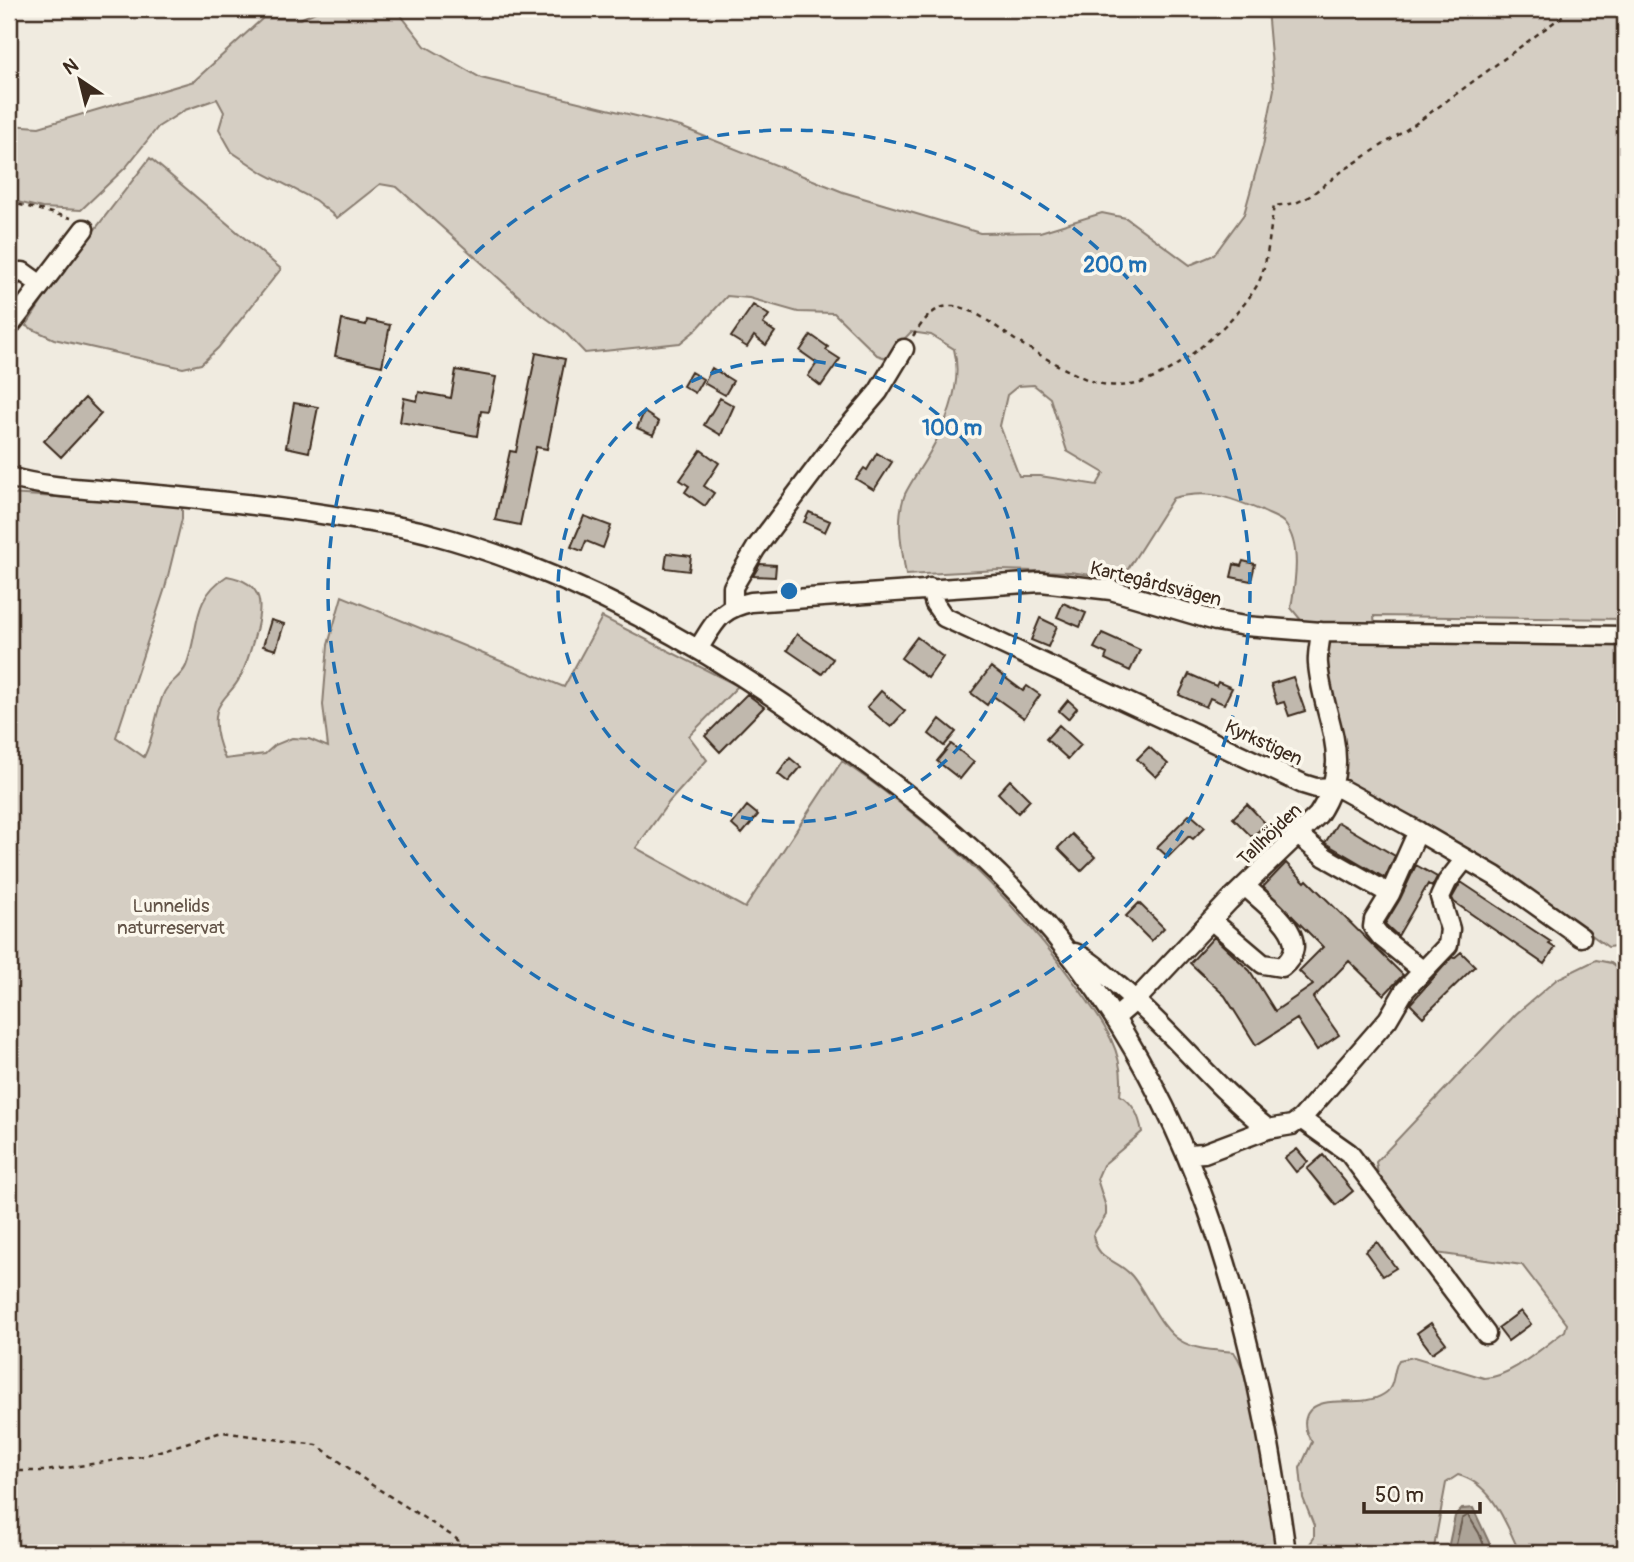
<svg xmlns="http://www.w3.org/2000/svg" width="1634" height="1562" font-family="Pangolin,sans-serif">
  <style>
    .green { fill: #d5cec3; stroke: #887c70; stroke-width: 2; fill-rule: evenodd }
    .water { fill: #aca397; stroke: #7f7367; stroke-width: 2 }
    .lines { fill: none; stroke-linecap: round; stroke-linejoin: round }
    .shore { stroke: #685a4e; stroke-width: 2 }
    .building { fill: #c0b8ad; stroke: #3b2a1e; stroke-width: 2 }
    .minor-casing { stroke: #3b2a1e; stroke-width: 23 }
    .path { stroke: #3b2a1e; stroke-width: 2.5; stroke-dasharray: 5 5; stroke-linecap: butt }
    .minor { stroke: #fbf7ec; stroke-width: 18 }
    .ring { fill: none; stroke: #1f6fb2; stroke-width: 3.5; stroke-dasharray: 12 9 }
    .labels { text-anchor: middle; stroke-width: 7; stroke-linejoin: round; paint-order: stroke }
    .street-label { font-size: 19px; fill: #3b2a1e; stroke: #fbf7ec }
    .park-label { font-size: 19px; fill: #625347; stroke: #fbf7ec }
    .centre { fill: #1f6fb2; stroke: #fbf7ec; stroke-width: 3.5 }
    .ring-label { font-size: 21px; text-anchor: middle; font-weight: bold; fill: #1f6fb2; stroke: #fbf7ec; stroke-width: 7; stroke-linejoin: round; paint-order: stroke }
  </style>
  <rect width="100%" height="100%" fill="#f0ebe0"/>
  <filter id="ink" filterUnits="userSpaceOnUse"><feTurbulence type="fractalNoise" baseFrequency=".0143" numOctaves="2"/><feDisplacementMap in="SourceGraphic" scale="14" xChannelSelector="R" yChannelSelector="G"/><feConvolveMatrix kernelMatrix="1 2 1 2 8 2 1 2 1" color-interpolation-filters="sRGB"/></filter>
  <g filter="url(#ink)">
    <path class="green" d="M322,9H396L425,46L481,78L681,127L843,192L980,233L1040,232L1102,213L1126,218L1190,265L1214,255L1244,214L1263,146L1274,89L1267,9H1625V619L1374,616L1376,639L1484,643L1625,644V942L1623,945L1608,947L1490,861L1379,799L1339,783L1324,665V648L1291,608C1295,583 1302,546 1285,524C1281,518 1269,515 1262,511C1229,497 1210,489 1173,498L1128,569L1112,578L1070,572L999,570L906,575C902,549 895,520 905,494C912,480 922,466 930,452C947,422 963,383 954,349L931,335L911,332L886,358L877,355L834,313L798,312L749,298L727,296L697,329L680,343L585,353L564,331L531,307L397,187L380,184L337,218L315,200L265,174L232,152L219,129L224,112L217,99L185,110L158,127L126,167L81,210L42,208L9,200V125L39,127L194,81L263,18L300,19ZM1034,385L1050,398L1067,451L1104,473L1097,485L1040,476H1019L1000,426L1007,395L1018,386Z
      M150,158L281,269L218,348L201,364L183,368L54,339L26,326L56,280Z
      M9,494L182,505V519L165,588L116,737L144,757C154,738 155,715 163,695C167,683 181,678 186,666C200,631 190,599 227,576C266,583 263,607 254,638C250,652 246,667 239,679C233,691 221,698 217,711C213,726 219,745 225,759L265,754L275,745L292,738L309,739L328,747L323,705L328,645L342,596L564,687L602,617L738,686L689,736L707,760L669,802L636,848L745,908L842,761C932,822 1012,896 1076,985C1100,1018 1127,1052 1120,1095C1134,1104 1139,1116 1142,1132L1103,1165L1097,1179L1106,1207V1215L1093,1235C1097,1262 1117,1258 1132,1276C1147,1294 1161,1330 1181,1341C1195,1350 1217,1350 1234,1352C1248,1372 1252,1400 1257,1424C1266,1467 1272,1510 1278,1553H9Z
      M1596,960L1611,963L1625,974V1553H1520C1506,1524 1493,1484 1458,1475L1446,1483L1433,1553H1303L1314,1538V1526L1303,1498L1300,1468L1312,1442C1301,1427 1302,1408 1324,1403C1342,1399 1368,1405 1384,1394C1396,1387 1392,1370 1399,1360L1414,1357L1484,1378C1510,1378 1544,1346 1565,1331L1567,1324L1522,1265L1436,1253L1378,1175L1376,1162L1516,1014L1557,979Z"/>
    <path class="water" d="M1473,1508L1494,1553H1447L1455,1516L1462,1509Z"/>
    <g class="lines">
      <path class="shore" d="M1454,1553L1462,1519L1468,1515L1479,1533L1487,1553"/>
    </g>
    <path class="building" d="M753,305L769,315L763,324L775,332L766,345L754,336L747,347L731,337Z
      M342,320L366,325L367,320L390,325L382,366L335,356Z
      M811,335L828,347L826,350L840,359L821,386L808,376L817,363L800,351Z
      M536,353L565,359L547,449L536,447L520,525L495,520L510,451L516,452Z
      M712,368L733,381L725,395L704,383Z
      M456,370L496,377L489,412L481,411L477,436L400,422L404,398L417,401L419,392L451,398Z
      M691,372L703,379L695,393L683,386Z
      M85,398L101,414L61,457L44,441Z
      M720,398L734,406L721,435L704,425Z
      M294,403L318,407L309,452L286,447Z
      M644,412L659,422L653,435L637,428Z
      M701,450L719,463L704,486L714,493L705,506L685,492L689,486L680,480Z
      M877,453L892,462L874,490L856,479L864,468L867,470Z
      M809,512L830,521L825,532L804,522Z
      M584,516L611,526L603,548L586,541L582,551L571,547Z
      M667,553L691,556L689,571L665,568Z
      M1243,561L1255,564L1251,581L1231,577L1234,564L1241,566Z
      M760,564L776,565L775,577L753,576Z
      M1063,603L1086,613L1080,627L1057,617Z
      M1040,618L1057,626L1048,647L1031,640Z
      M271,620L284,624L276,650L263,646Z
      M1102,633L1140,650L1130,671L1105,659L1107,654L1094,648Z
      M797,634L833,659L822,674L787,650Z
      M917,637L943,657L928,678L901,658Z
      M991,667L1023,691L1027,686L1040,695L1024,718L993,696L987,705L971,693Z
      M1189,674L1216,686L1218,682L1232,688L1224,704L1210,698L1206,707L1179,695Z
      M1293,677L1305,711L1289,716L1284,702L1277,704L1271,684Z
      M881,691L905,711L891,727L867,707Z
      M747,694L764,707L720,752L705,736Z
      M1068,700L1077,708L1068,719L1059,711Z
      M940,719L956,732L944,746L929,734Z
      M1059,725L1081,745L1068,759L1046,739Z
      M951,744L974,762L960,779L937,761Z
      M1149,747L1168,764L1156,777L1137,759Z
      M790,758L801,767L788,782L778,774Z
      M1010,780L1030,800L1018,813L998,793Z
      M1247,804L1266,824L1252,837L1233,818Z
      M747,806L758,815L742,834L732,825Z
      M1190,814L1205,827L1193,839L1189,836L1168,857L1157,847Z
      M1338,822L1395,856L1385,878L1325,843Z
      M1072,834L1095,857L1081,871L1058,848Z
      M1286,863L1305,882L1307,880L1403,975L1384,995L1349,961L1313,998L1339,1035L1317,1050L1297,1019L1256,1045L1225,996L1190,963L1214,937L1250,971L1275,1011L1313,985L1299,971L1323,947L1263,887Z
      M1416,865L1437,877L1432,887L1428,884L1398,936L1385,924L1400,899Z
      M1461,882L1551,942L1549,944L1555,948L1544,964L1454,902L1452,898Z
      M1139,903L1164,928L1151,941L1126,916Z
      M1461,952L1475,966L1423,1017L1410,1004L1452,957L1454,958Z
      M1297,1149L1308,1162L1296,1172L1285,1158Z
      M1323,1155L1353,1191L1336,1205L1307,1169Z
      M1377,1242L1396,1268L1383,1276L1365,1251Z
      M1521,1311L1531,1324L1508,1341L1498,1328Z
      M1431,1323L1446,1343L1432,1353L1417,1333Z"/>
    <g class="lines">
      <defs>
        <path id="minor" d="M9,279L17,272H23L41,285
          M9,327L84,229
          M9,477C50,489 94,489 137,493C211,500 285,507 358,520C382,524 408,527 431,534C570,571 703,645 819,729C894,783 969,839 1031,908C1194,1088 1255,1319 1286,1553
          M930,588L935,604L944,617L1303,784L1316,788L1334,787L1343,790L1407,825L1495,876L1581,937
          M733,606V587L756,548L838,439L878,392L904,349
          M698,649C715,623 718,609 751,602L1041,582L1111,590L1216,621L1245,626L1321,632L1625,636
          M1298,835L1325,857L1390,894L1374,920L1373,927L1381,937L1423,971
          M1390,894L1418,831
          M1211,920L1263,964L1282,967C1317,939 1266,906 1245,886
          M1075,953C1089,959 1102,971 1114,982C1169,1027 1212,1085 1268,1129
          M1115,1018L1136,1000L1229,901L1318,815C1356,758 1323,722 1318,664C1317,654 1320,643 1321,632
          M1301,1119L1349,1153L1486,1334
          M1187,1154L1204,1153L1268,1129L1292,1125L1301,1119L1388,1019L1405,990L1448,945L1450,929L1440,897L1447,882L1465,859"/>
      </defs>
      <use href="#minor" class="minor-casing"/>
      <path class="path" d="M9,202L71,218
        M913,336C923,322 933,305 953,306C975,307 1004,334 1023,345C1044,357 1066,371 1089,380C1102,386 1122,387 1136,384C1173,378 1251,310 1262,274C1269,253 1270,228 1274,206L1296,203L1310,196L1341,172L1415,124L1572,9
        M9,1471H46L143,1456L222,1432L317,1445L372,1485L454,1537L474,1553"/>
      <use href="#minor" class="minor"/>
    </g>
  </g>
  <g class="ring">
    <circle cx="789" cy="591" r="231"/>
    <circle cx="789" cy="591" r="461"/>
  </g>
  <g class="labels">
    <g class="street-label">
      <text transform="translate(1156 583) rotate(14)" y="7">Kartegårdsvägen</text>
      <text transform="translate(1264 742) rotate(25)" y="7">Kyrkstigen</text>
      <text transform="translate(1269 834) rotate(-44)" y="7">Tallhöjden</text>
    </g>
    <g class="park-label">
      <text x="171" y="912">Lunnelids<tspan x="171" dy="22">naturreservat</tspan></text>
    </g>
  </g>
  <circle cx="789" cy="591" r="10" class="centre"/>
  <g class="ring-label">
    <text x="1115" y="272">200 m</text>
    <text x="952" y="435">100 m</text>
  </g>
  <rect width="1634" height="1562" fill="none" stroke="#fbf7ec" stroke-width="35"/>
  <rect x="18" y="18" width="1599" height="1527" fill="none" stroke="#3b2a1e" stroke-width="2.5" filter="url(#ink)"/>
  <g transform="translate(80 80) rotate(325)" stroke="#fbf7ec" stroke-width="5" paint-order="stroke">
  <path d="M0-5L12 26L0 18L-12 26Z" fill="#3b2a1e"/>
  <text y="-10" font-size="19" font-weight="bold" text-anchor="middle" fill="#3b2a1e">N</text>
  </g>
  <path d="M1364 1502v10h116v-10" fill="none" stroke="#3b2a1e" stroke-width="3.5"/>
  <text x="1375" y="1502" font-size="21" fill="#3b2a1e" stroke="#fbf7ec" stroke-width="5" paint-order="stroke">50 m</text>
</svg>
